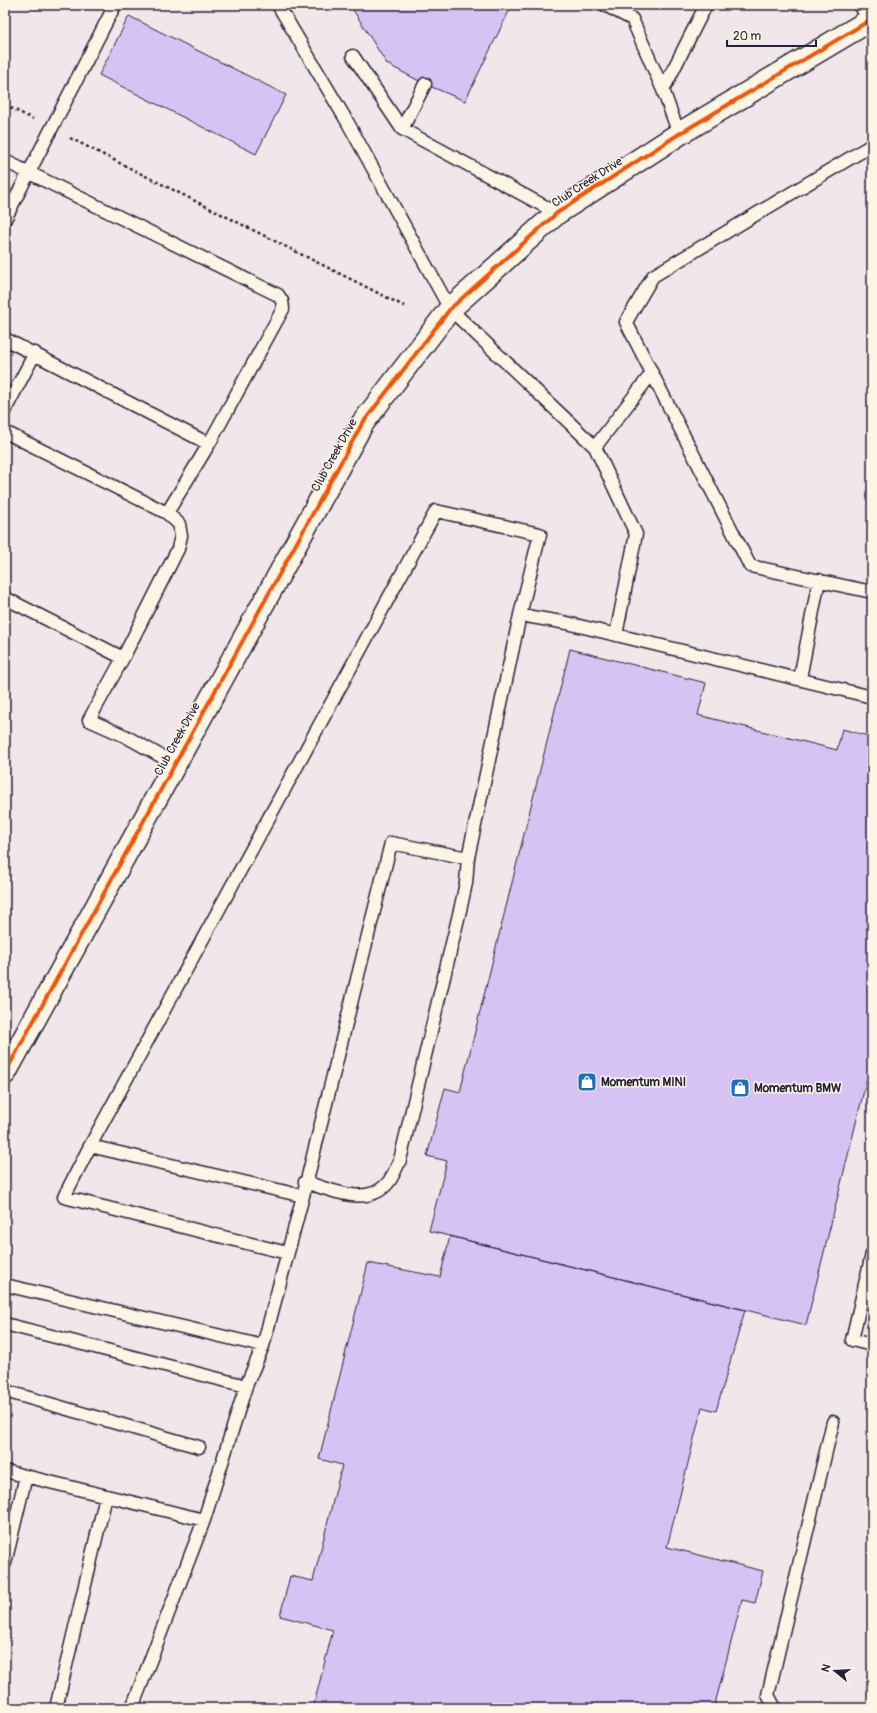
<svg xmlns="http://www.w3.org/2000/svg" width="877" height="1713" font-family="Pangolin,sans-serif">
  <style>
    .building { fill: #d7c3f3; stroke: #22223b }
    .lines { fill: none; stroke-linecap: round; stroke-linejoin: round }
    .lane-casing { stroke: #22223b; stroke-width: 15 }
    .secondary-casing { stroke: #22223b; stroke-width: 25 }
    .path { stroke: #22223b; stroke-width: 2.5; stroke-dasharray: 3 3; stroke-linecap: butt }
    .lane { stroke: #fcf5e5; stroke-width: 12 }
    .secondary { stroke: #fcf5e5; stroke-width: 22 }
    .cycleway-casing { stroke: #fcf5e5; stroke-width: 6 }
    .cycleway { stroke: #e8590c; stroke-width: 4 }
    .labels { text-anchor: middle; stroke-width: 3; stroke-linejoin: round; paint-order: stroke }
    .street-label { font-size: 12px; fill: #22223b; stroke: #fcf5e5 }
    .poi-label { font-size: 12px; font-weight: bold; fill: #22223b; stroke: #fcf5e5; text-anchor: start }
  </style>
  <rect width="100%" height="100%" fill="#f1e6e9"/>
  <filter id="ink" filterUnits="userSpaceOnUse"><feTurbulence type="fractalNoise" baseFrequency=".025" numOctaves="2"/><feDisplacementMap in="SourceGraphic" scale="8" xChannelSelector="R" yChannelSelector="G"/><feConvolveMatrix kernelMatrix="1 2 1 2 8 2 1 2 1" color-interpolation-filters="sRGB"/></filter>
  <g filter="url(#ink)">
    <path class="building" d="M350,5H512L465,101L425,84L387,64Z
      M129,16L286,95L256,154L99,75Z
      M570,649L706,683L698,715L837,750L842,729L872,737V1058L806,1325L429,1231L447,1161L427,1156L445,1088L460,1092Z
      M450,1236L745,1310L716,1411L702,1407L667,1547L763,1571L755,1603L742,1600L714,1708H313L333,1630L280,1616L290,1576L313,1581L342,1465L319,1459L368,1263L440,1277Z"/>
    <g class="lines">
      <defs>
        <path id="lane" d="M278,5L348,123L450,309L595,447L636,534L616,635
          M605,5L632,19L663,90L706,5
          M860,5L869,20
          M353,56L402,129L557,213
          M663,90L679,134
          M402,129L425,84
          M872,145L653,276L626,322L750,566L872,592
          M5,161L278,295L282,301L283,309L209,444L5,339
          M5,219L115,5
          M5,410L35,353
          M5,432L167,513
          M595,447L652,373
          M5,598L123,658
          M520,615L567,623L872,697
          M800,678L819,580
          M175,764L125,736L89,720L123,658L178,549L181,536L179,524L167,513L209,444
          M90,1146L303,1196
          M305,1182C332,1190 370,1209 390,1180C394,1174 397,1166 400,1160L461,906L466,883L468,858
          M872,1254L852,1340L872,1345
          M5,1285L263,1346
          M5,1324L246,1386
          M5,1391L199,1447
          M5,1471L204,1520
          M5,1563L26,1476
          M56,1708L106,1496
          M132,1708L204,1520L246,1386L263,1346L303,1196L391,843L468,858L520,615L540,534L436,511L90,1146L64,1197L287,1253
          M775,1708L768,1695L833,1422"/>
        <path id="secondary" d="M5,1073L362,424L450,309L557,213L679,134L872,19"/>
      </defs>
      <use href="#lane" class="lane-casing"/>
      <use href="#secondary" class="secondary-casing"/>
      <path class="path" d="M5,105L33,119
        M70,138L406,307"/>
      <use href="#lane" class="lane"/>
      <use href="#secondary" class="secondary"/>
      <defs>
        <path id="cycleway" d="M5,1073L362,424L450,309L557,213L679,134L872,19"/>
      </defs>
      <use href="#cycleway" class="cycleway-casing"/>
      <use href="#cycleway" class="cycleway"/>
    </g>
  </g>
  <defs>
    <symbol id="shop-square" viewBox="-11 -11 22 22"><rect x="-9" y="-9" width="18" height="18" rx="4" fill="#1f6fb2" stroke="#fcf5e5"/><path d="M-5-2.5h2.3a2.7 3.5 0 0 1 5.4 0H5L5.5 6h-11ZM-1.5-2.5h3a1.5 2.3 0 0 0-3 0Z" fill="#fff"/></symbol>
  </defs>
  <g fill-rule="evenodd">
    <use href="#shop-square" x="576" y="1071" width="22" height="22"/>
    <use href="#shop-square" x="729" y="1077" width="22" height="22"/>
  </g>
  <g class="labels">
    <g class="street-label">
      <text transform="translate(587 182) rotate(-33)" y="4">Club Creek Drive</text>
      <text transform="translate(334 455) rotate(-61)" y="4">Club Creek Drive</text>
      <text transform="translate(177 739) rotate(-61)" y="4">Club Creek Drive</text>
    </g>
    <g class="poi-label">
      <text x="601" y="1086">Momentum MINI</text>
      <text x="754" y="1092">Momentum BMW</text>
    </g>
  </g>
  <rect width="877" height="1713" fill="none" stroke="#fcf5e5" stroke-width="20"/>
  <rect x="10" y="10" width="857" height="1693" fill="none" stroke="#22223b" stroke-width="1.5" filter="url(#ink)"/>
  <g transform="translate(835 1671) rotate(288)" stroke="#fcf5e5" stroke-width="3" paint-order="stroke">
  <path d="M0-3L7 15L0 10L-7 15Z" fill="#22223b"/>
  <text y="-6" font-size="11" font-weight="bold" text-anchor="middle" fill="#22223b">N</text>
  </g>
  <path d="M727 40v6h89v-6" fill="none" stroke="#22223b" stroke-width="2"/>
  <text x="733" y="40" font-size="12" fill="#22223b" stroke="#fcf5e5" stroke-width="3" paint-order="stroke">20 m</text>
</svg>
